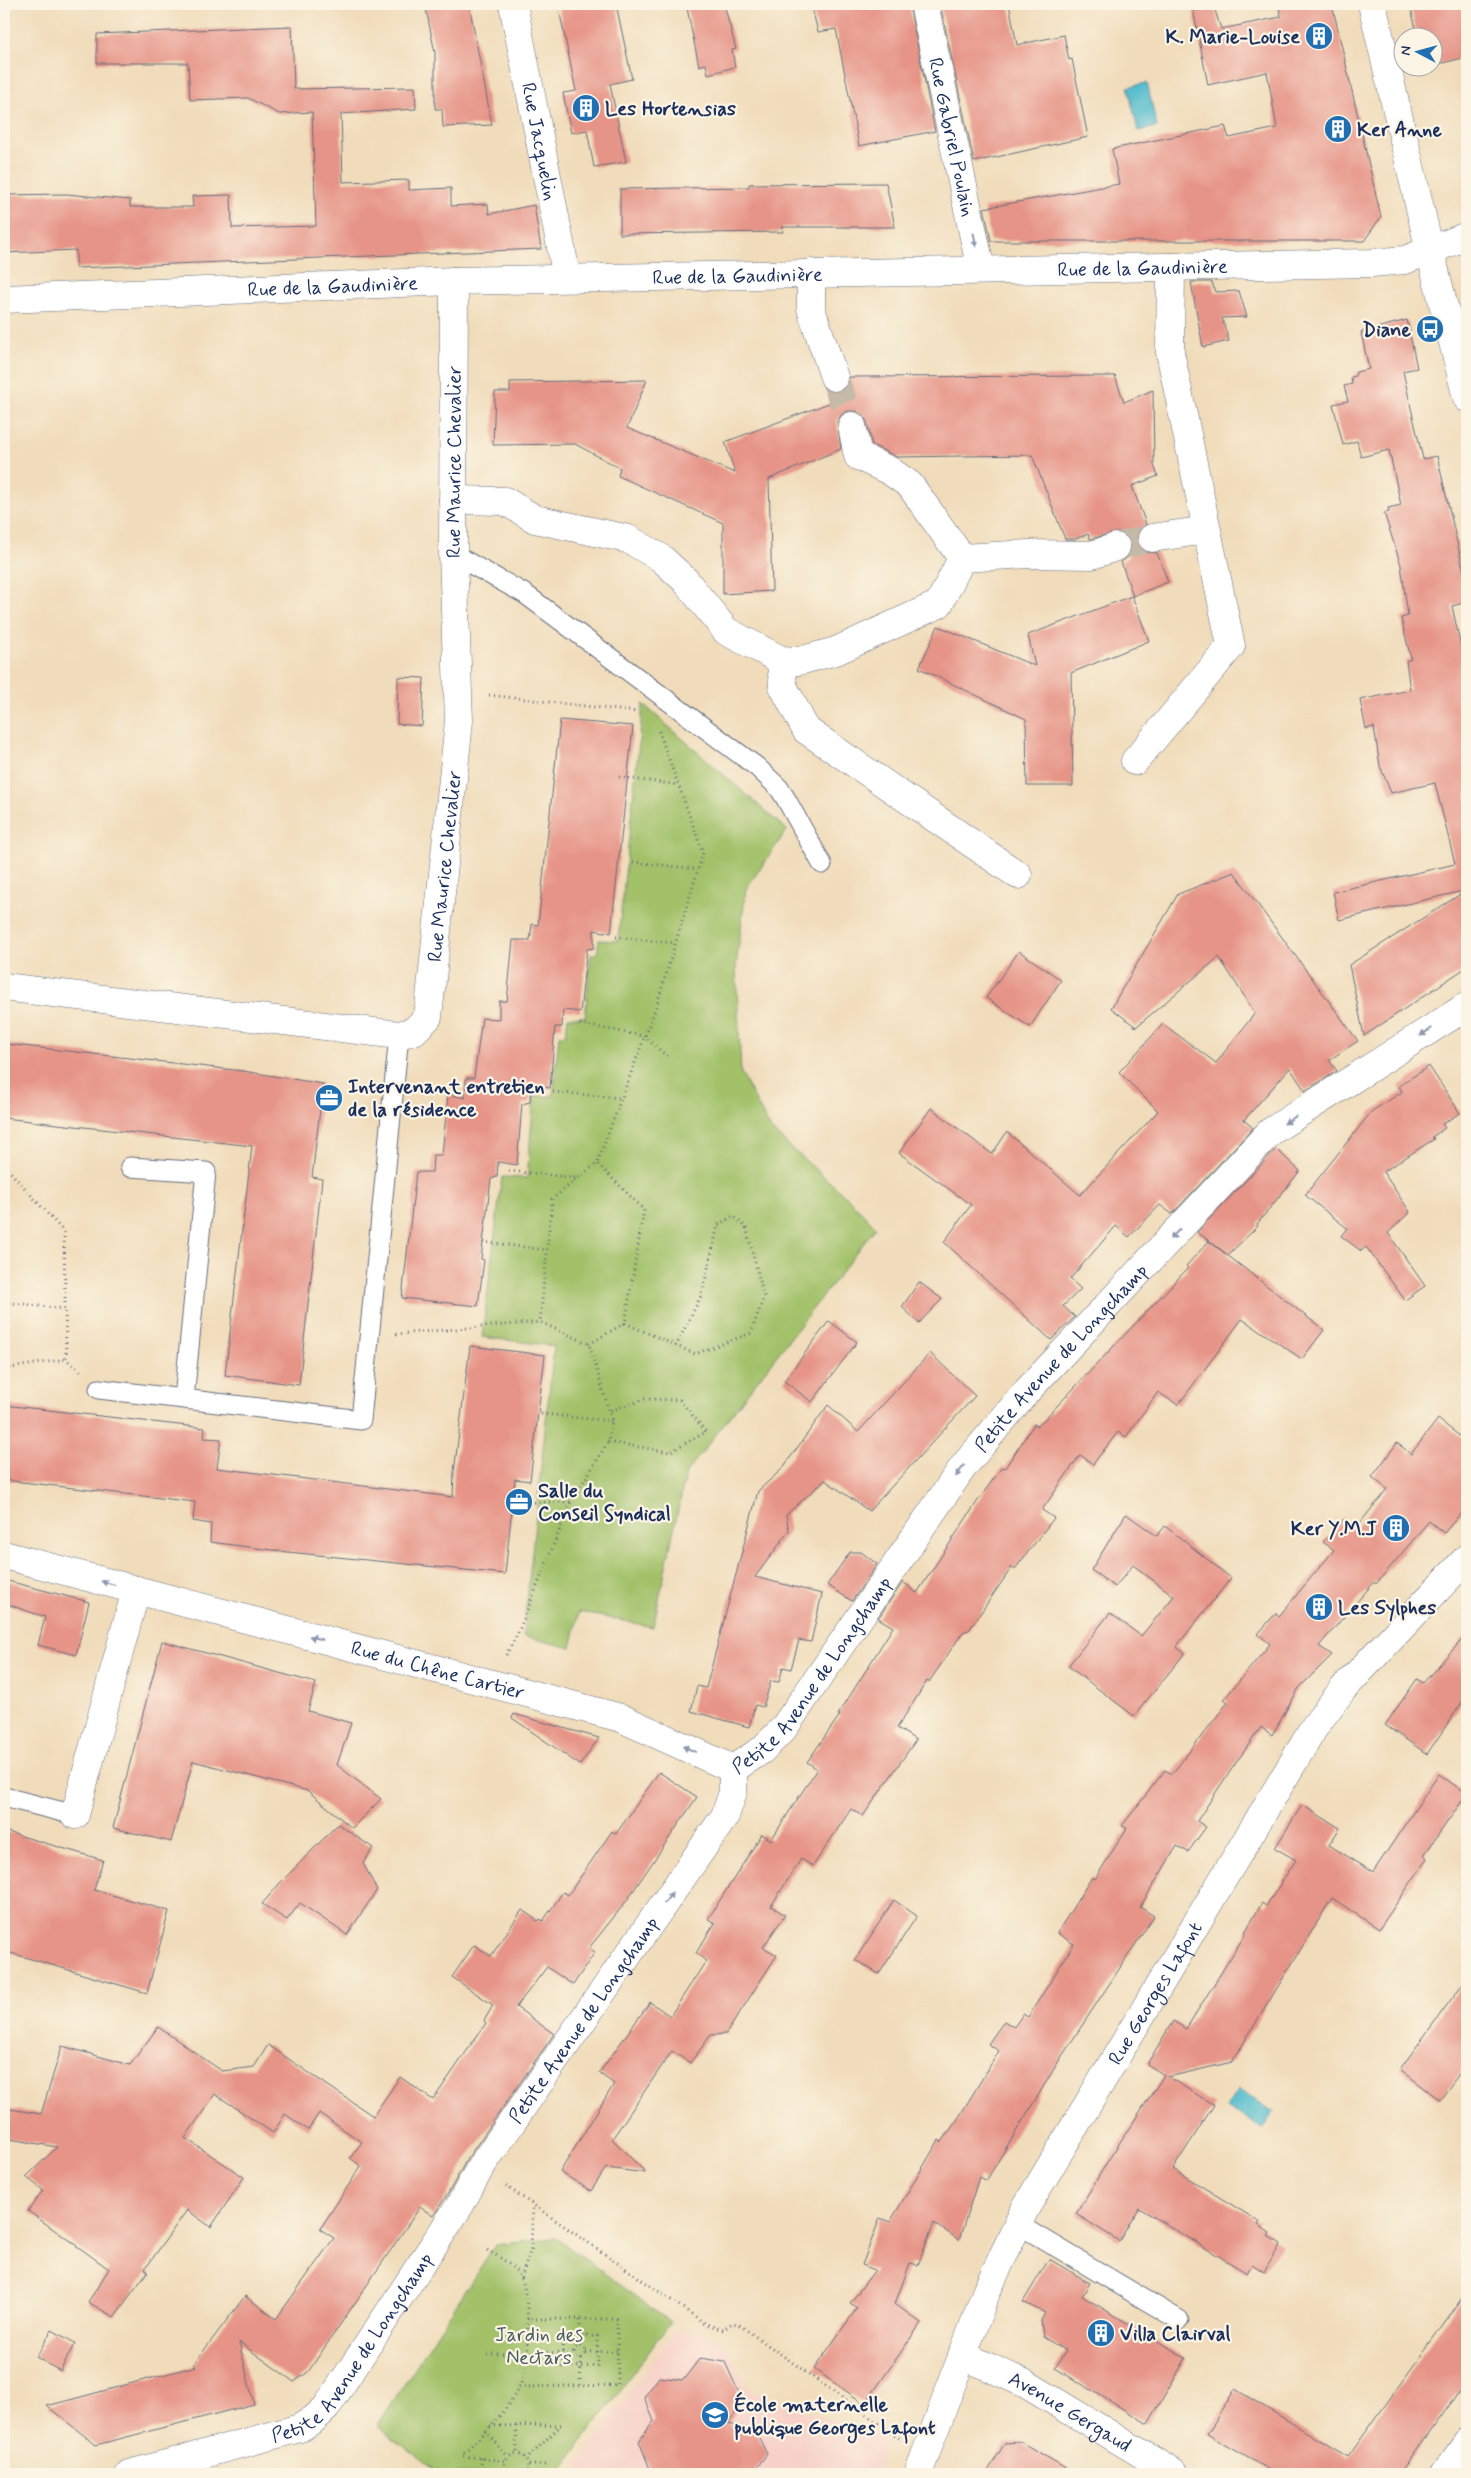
<svg xmlns="http://www.w3.org/2000/svg" width="1471" height="2478" font-family="Mynerve,sans-serif">
  <style>
    .built { fill: #f7d1c8 }
    .green { fill: #a2c169; stroke: #5e7864 }
    .water { fill: #51bccd; stroke: #367696 }
    .building { fill: #e69487 }
    .lines { fill: none; stroke-linecap: round; stroke-linejoin: round }
    .street-tunnel { stroke: #c5b9a8; stroke-width: 28; stroke-dasharray: 28 14; stroke-linecap: butt }
    .lane-casing { stroke: #666c7e; stroke-width: 21 }
    .street-casing { stroke: #666c7e; stroke-width: 29 }
    .path { stroke: #666c7e; stroke-width: 3; stroke-dasharray: 1 4; stroke-linecap: butt }
    .lane { stroke: #fff; stroke-width: 19 }
    .street { stroke: #fff; stroke-width: 28 }
    .oneway { fill: #8d97ae }
    .labels { text-anchor: middle; stroke-width: 4.5; stroke-linejoin: round; paint-order: stroke }
    .poi-label { font-size: 20px; font-weight: bold; fill: #1b2f5e; stroke: #fcf5e5; text-anchor: start }
    .street-label { font-size: 20px; fill: #1b2f5e; stroke: #fcf5e5 }
    .park-label { font-size: 20px; fill: #445b61; stroke: #fcf5e5 }
  </style>
  <rect width="100%" height="100%" fill="#fcf5e5"/>
  <filter id="ink" filterUnits="userSpaceOnUse"><feTurbulence type="fractalNoise" baseFrequency=".02" numOctaves="2"/><feDisplacementMap in="SourceGraphic" scale="10" xChannelSelector="R" yChannelSelector="G"/><feConvolveMatrix kernelMatrix="1 2 1 2 8 2 1 2 1" color-interpolation-filters="sRGB"/></filter>
  <filter id="wash" filterUnits="userSpaceOnUse"><feTurbulence type="fractalNoise" baseFrequency=".0096" numOctaves="4" result="noise"/><feDisplacementMap in="SourceGraphic" scale="20" xChannelSelector="R" yChannelSelector="G"/><feGaussianBlur stdDeviation="1.12" result="paint"/><feColorMatrix in="noise" values="0 0 0 0 0 0 0 0 0 0 0 0 0 0 0 0 0 1.4 0 .05"/><feComposite in="paint" operator="in"/></filter>
  <g filter="url(#wash)">
    <rect width="100%" height="100%" fill="#f0dcba"/>
    <path class="built" d="M674,2330L709,2336L726,2345L749,2391L885,2438L878,2474H571Z"/>
    <path class="green" d="M643,704L787,830L746,889L736,966L741,1073L771,1130L847,1197L876,1227L686,1473L653,1627L579,1612L571,1648L523,1636L554,1346L482,1337L502,1177L527,1178L534,1096H553L559,1035L566,1034L568,1017H585L591,954H597L599,940L618,941Z
      M556,2238L671,2322L558,2474H440L377,2426L495,2245Z"/>
    <path class="water" d="M1147,83L1157,127L1138,131L1128,87Z
      M1238,2090L1274,2111L1263,2129L1227,2107Z"/>
    <g id="blocks">
      <path class="building" d="M425,4H469L492,125L443,127L442,109H435V53Z
        M558,4H616L632,79L610,84L626,162L594,167L587,130L571,133L563,93L576,91Z
        M710,4H724L736,49L732,50L735,67L708,74L706,64L699,66L687,8Z
        M811,4H909L935,131L859,146L836,29L818,32Z
        M940,4H1009L1017,45L1064,35L1069,60L1072,59L1088,137L974,162Z
        M1192,4H1213L1221,29L1281,17L1278,4H1332L1381,217L1364,241H991L984,208L1119,184L1112,149L1225,126L1229,138L1277,128L1267,72L1208,85Z
        M1410,4H1467V57L1434,65V38H1418Z
        M292,26L294,89L415,87L416,109L341,114L343,182L409,180V190L451,188V206L488,204L489,214L534,205L541,249L76,268V250L4,253V195L66,194L130,200V207H193L192,196L231,195L232,228L316,226L312,112L279,114L248,98L190,100L188,63H97V34Z
        M886,183L895,227H782L783,232L620,234V189L749,187V184Z
        M1191,282H1212L1215,292L1239,291L1247,317L1222,318L1229,341L1203,347Z
        M1407,320L1417,368L1403,371L1411,408L1423,459L1437,456L1467,585V602L1452,606L1467,674V890L1339,920L1333,892L1455,864L1435,783L1391,793L1380,766L1374,727L1366,729L1360,700L1410,690L1406,661L1411,659L1401,618L1408,616L1401,565L1384,513L1389,512L1388,508L1401,505L1389,450L1361,457L1357,441L1343,445L1333,404L1348,401L1344,386L1352,384L1351,377L1355,376L1356,372L1369,369L1361,332Z
        M1115,376L1124,402L1153,390L1154,465L1158,476L1132,486L1146,524L1138,532L1137,540L1140,547L1146,552L1157,553L1168,582L1133,596L1121,562L1127,558L1131,551V543L1127,536L1119,532L1090,539L1088,534L1075,539H1065L1032,455L897,457L872,445L867,422L863,415L857,411H848L842,414L837,421L841,449L769,479L772,591L723,594V523L618,476L620,468L575,444L493,445L495,392H510V382L647,380L627,428L735,473L725,442L837,400L834,392L845,388L849,377Z
        M1132,596L1149,641L1071,673L1073,786H1027L1026,719L919,668L938,626L1035,666L1028,635Z
        M398,677L424,678L422,726L397,724Z
        M560,720L633,726L611,933L594,930V948L587,949L580,1012L563,1010L562,1027H555L550,1088L531,1085L530,1102L522,1104L517,1165L498,1162L497,1177L491,1179L481,1259L484,1260L478,1306L402,1298L416,1172H432L433,1155H442L448,1094L465,1098L466,1078H474L482,1018L499,1019V1001H507L513,940H530L532,924L538,925Z
        M1234,872L1358,1041L1329,1060L1337,1071L1305,1091L1290,1068L1244,1120L1253,1128L1172,1214L1160,1205L1129,1237L1116,1226L1070,1279L1081,1289L1063,1306L1075,1317L1051,1340L944,1242L971,1205L899,1153L931,1108L992,1154L1007,1132L1080,1195L1158,1111L1119,1072L1163,1024L1216,1063L1255,1013L1219,957L1136,1027L1111,1008L1178,894Z
        M1467,890V967L1364,1036L1349,965Z
        M1019,951L1061,980L1030,1027L986,998Z
        M6,1044L243,1071L323,1084L312,1177L322,1179L299,1385L225,1375L252,1146L4,1118V1060Z
        M1429,1066L1460,1113L1442,1124L1445,1128L1432,1137L1434,1139L1383,1172L1410,1212L1388,1233L1425,1286L1405,1300L1366,1247L1361,1251L1341,1236L1347,1228L1305,1195L1372,1111L1402,1092L1399,1086Z
        M1276,1149L1300,1171L1257,1224L1258,1226L1228,1255L1197,1232Z
        M1209,1241L1324,1330L1302,1359L1242,1319L1178,1405L1158,1392L1126,1437L1118,1432L1093,1464L1080,1455L1042,1510L1054,1518L1015,1569L1012,1567L969,1630L963,1632L929,1682L927,1681L897,1728L916,1740L863,1816L851,1809L813,1866L801,1859L771,1906L785,1915L763,1947L777,1955L726,2034L711,2035L690,2063L672,2051L612,2139L646,2173L606,2168L591,2191L560,2172L614,2084L599,2073L650,2002L670,2016L706,1961L696,1953L715,1923L708,1919L762,1834L771,1840L817,1769L807,1762L840,1715H838L893,1627L878,1618L903,1582L917,1593L977,1502L1002,1467L1005,1468L1034,1424L1038,1426L1188,1268L1186,1266Z
        M919,1282L942,1299L919,1323L902,1307Z
        M829,1321L857,1342L812,1402L784,1381Z
        M470,1346L545,1355L530,1481L515,1479L505,1574L288,1552L210,1542L211,1524L193,1521L195,1502L4,1480V1405L205,1428L204,1438L221,1439L217,1468L453,1497L454,1472Z
        M930,1353L975,1396L869,1511L825,1480L786,1515L789,1531L755,1577L822,1594L811,1642L799,1640L791,1669L783,1667L779,1682L771,1681L763,1707L755,1705L749,1727L691,1711L697,1686L706,1688L758,1491L782,1469L828,1405L858,1432Z
        M1438,1419L1467,1442V1506L1444,1533L1429,1521L1376,1584L1374,1582L1319,1646L1332,1655L1299,1688L1272,1735L1261,1727L1220,1786L1197,1821L1206,1827L1188,1852L1177,1846L1140,1907L1154,1916L1062,2056L986,2181L979,2177L959,2240L934,2223L918,2265L910,2263L895,2304L921,2323L865,2404L814,2369L857,2308L850,2303L875,2270L862,2265L880,2218L890,2222L939,2140L942,2142L959,2117L999,2051L988,2044L1004,2021L1014,2027L1023,2014L1028,2017L1074,1944L1057,1933L1092,1877L1095,1879L1127,1828L1122,1826L1165,1770L1172,1774L1228,1702L1224,1699L1270,1644L1258,1634L1276,1613L1279,1616L1334,1550L1323,1542L1344,1519L1356,1528L1387,1489L1372,1477L1397,1443L1411,1454Z
        M1126,1514L1157,1536L1165,1526L1231,1578L1176,1647L1185,1653L1134,1716L1068,1666L1110,1613L1141,1636L1174,1596L1133,1565L1115,1587L1091,1570Z
        M850,1552H861L877,1564L852,1601L827,1585Z
        M4,1580L89,1602L76,1655L38,1645L45,1617L4,1603Z
        M1467,1634V1695L1427,1754L1385,1725L1417,1679L1423,1683Z
        M162,1641L316,1683L308,1711L351,1723L337,1765L381,1799L352,1828L308,1791L193,1761L171,1842L113,1828Z
        M514,1714L599,1738L580,1765L512,1718Z
        M659,1772L697,1797L625,1903L589,1948L595,1952L573,1985L547,1967L516,2007L554,2034L467,2159L449,2192L433,2216L420,2207L308,2372L294,2382L239,2342L254,2404L96,2445L47,2406L196,2366L193,2365L245,2296L276,2319L334,2238L320,2229L361,2166L350,2158L362,2142L319,2113L308,2130L285,2114L273,2133L215,2094L185,2138L244,2177L211,2227L187,2210L145,2269L148,2271L114,2317L88,2302L109,2269L28,2211L43,2190L26,2177L57,2147L4,2138V2108L41,2114L62,2046L130,2065L158,2027L222,2071L254,2067L268,2045L373,2116L400,2077L433,2100L486,2023L484,2021L493,2005L452,1977L474,1945L491,1956L522,1910L538,1921L540,1919L543,1921L563,1892L568,1895L612,1831L616,1834Z
        M1439,1774L1467,1794L1424,1855L1427,1859L1379,1929L1332,1898L1232,2062L1168,2077L1214,2105L1173,2169L1260,2222L1258,2225L1270,2233L1268,2236L1281,2244L1264,2272L1252,2264L1247,2273L1139,2208L1119,2241L1076,2214L1109,2159L1164,2075L1147,2064L1173,2021L1186,2029L1246,1933L1245,1932L1262,1903L1266,1906L1296,1860L1275,1848L1302,1805L1340,1828L1329,1845L1373,1872Z
        M338,1824L373,1848L363,1863L377,1890L347,1935L300,1903L287,1920L262,1904L280,1883Z
        M4,1831L103,1860L94,1890L169,1911L147,1993L4,1951Z
        M894,1900L917,1916L879,1974L855,1960Z
        M1467,1978V2063L1440,2100L1400,2069Z
        M1049,2259L1090,2283L1082,2296L1186,2358L1148,2424L1055,2368L1066,2351L1043,2337L1041,2320L1045,2313L1023,2302Z
        M1467,2291V2380L1399,2474H1276L1207,2434L1235,2389L1348,2457Z
        M52,2330L75,2343L60,2371L36,2357Z
        M700,2358L725,2362L743,2402L728,2424L755,2430L767,2454L752,2474L726,2472L724,2474H652L639,2441L654,2421L644,2397L659,2377L683,2380Z
        M1021,2442L1076,2474H986L1005,2443Z"/>
    </g>
  </g>
  <g filter="url(#ink)">
    <use href="#blocks" fill-opacity="0" stroke="#666c7e" stroke-width="1"/>
    <g class="lines">
      <path class="street-tunnel" d="M834,377L852,426
        M1116,547L1152,538"/>
      <defs>
        <path id="lane" d="M453,554L525,594L757,767L779,788L786,799L822,864
          M130,1167L206,1172L184,1399
          M99,1389L361,1420L399,1035
          M4,1797L75,1815
          M1018,2224L1179,2320"/>
        <g id="street">
          <path id="s1" d="M513,4L567,278"/>
          <path id="s2" d="M924,4L981,270"/>
          <path d="M1372,4L1430,251L1467,398"/>
          <path d="M811,273V309L834,377"/>
          <path id="s3" d="M4,299L454,281L1372,263L1405,260L1467,236"/>
          <path d="M852,426L858,456L890,471L910,485L962,558"/>
          <path d="M453,500L505,501L535,519L628,539L661,558L685,580L726,631L781,660L783,686L806,730L1018,875"/>
          <path d="M1152,538L1206,530"/>
          <path d="M781,660L799,661L836,651L939,604L962,558L1029,554L1092,555L1116,547"/>
          <path d="M1135,761L1231,646L1170,352L1171,267"/>
          <path id="s4" d="M4,987L399,1035L414,1031L428,1017L459,721L453,554L454,281"/>
          <path id="s5" d="M4,1555L621,1718L733,1769"/>
          <path id="s6" d="M733,1769L762,1750L783,1729L963,1467L1027,1391L1270,1132L1467,1006"/>
          <path d="M75,1815L136,1590"/>
          <path id="s7" d="M962,2355L1026,2384L1175,2474"/>
          <path id="s8" d="M129,2474L300,2428L314,2419L326,2408L460,2205L480,2168L725,1816L733,1792V1769"/>
          <path id="s9" d="M918,2474L987,2290L1026,2207L1315,1726L1343,1689L1467,1558"/>
          <path d="M1445,2474L1467,2443"/>
        </g>
      </defs>
      <use href="#lane" class="lane-casing"/>
      <use href="#street" class="street-casing"/>
      <path class="path" d="M489,695L637,712
        M619,777L678,785
        M633,862L698,869
        M616,937L675,943
        M580,1024L644,1036L669,1058
        M553,1092L620,1098
        M4,1165L64,1232L66,1359L81,1372
        M509,1171L578,1178
        M483,1242L547,1250
        M4,1302L65,1309
        M625,1323L695,1354L751,1333L764,1297L746,1227L733,1216L718,1225L702,1294L676,1346
        M396,1334L540,1322
        M589,1344L625,1323L644,1210L597,1163
        M4,1369L66,1359
        M541,1414L612,1421
        M608,1442L670,1452L706,1432L680,1400L645,1399L609,1411
        M519,1502H571
        M506,1655L518,1633L571,1502L608,1442L612,1421L589,1344L540,1322L552,1199L597,1163L656,1007L703,853L658,729
        M506,2186L706,2324L723,2330L732,2323L738,2324L899,2438
        M521,2278L531,2249L533,2205
        M597,2336L598,2366L563,2367L562,2337Z
        M574 2352a6 6 0 1 1 12 0a6 6 0 1 1-12 0Z
        M580,2346V2319
        M586,2352L618,2351
        M487,2354L573,2352
        M580,2385L581,2359
        M519,2387L618,2385L617,2319H528
        M490,2426L561,2425L527,2459
        M516,2426L517,2454
        M485,2431L508,2457
        M464,2452C487,2432 510,2408 522,2381C530,2362 530,2296 521,2278C514,2265 498,2256 485,2249
        M463,2456L505,2461
        M481,2458L482,2474
        M529,2465H549
        M507,2474C499,2460 514,2447 527,2459L529,2467L526,2474"/>
      <use href="#lane" class="lane"/>
      <use href="#street" class="street"/>
    </g>
    <defs><path id="oneway-solid" d="M-6-.8H1V-3.2L6.5 0L1 3.2V.8H-6Z" transform="scale(1.25)"/></defs>
    <g class="oneway">
      <use href="#oneway-solid" transform="translate(975 240) rotate(78)"/>
      <use href="#oneway-solid" transform="translate(1426 1032) rotate(147)"/>
      <use href="#oneway-solid" transform="translate(1290 1120) rotate(147)"/>
      <use href="#oneway-solid" transform="translate(1175 1234) rotate(133)"/>
      <use href="#oneway-solid" transform="translate(960 1471) rotate(126)"/>
      <use href="#oneway-solid" transform="translate(108 1583) rotate(-165)"/>
      <use href="#oneway-solid" transform="translate(316 1638) rotate(-165)"/>
      <use href="#oneway-solid" transform="translate(689 1749) rotate(-156)"/>
      <use href="#oneway-solid" transform="translate(668 1898) rotate(-55)"/>
    </g>
  </g>
  <defs>
    <symbol id="building-disc" viewBox="-11 -11 22 22"><circle r="9.5" fill="#1f6fb2" stroke="#fcf5e5"/><path d="M-4-6H4V6H1V3H-1V6H-4ZM-2.5-4.3h1.7v1.8h-1.7ZM.8-4.3h1.7v1.8H.8ZM-2.5-1h1.7V.8h-1.7ZM.8-1h1.7V.8H.8Z" fill="#fff"/></symbol>
    <symbol id="bus-disc" viewBox="-11 -11 22 22"><circle r="9.5" fill="#1f6fb2" stroke="#fcf5e5"/><path d="M-5-6H5V4H4V6H2V4H-2V6H-4V4H-5ZM-3.5-4V0h7V-4ZM-3.5 1.2v1.5H-2V1.2ZM2 1.2v1.5H3.5V1.2Z" fill="#fff"/></symbol>
    <symbol id="office-disc" viewBox="-11 -11 22 22"><circle r="9.5" fill="#1f6fb2" stroke="#fcf5e5"/><path d="M-6-3h4V-5.5h4V-3h4V5H-6ZM-1-4.5V-3h2v-1.5ZM-6 0V1H6V0Z" fill="#fff"/></symbol>
    <symbol id="school-disc" viewBox="-11 -11 22 22"><circle r="9.5" fill="#1f6fb2" stroke="#fcf5e5"/><path d="M0-5L7-2L0 1L-7-2ZM-4 1L0 2.5L4 1V4Q0 6-4 4Z" fill="#fff"/></symbol>
  </defs>
  <g fill-rule="evenodd">
    <use href="#building-disc" x="1303" y="20" width="32" height="32"/>
    <use href="#building-disc" x="570" y="92" width="32" height="32"/>
    <use href="#building-disc" x="1322" y="113" width="32" height="32"/>
    <use href="#bus-disc" x="1414" y="313" width="32" height="32"/>
    <use href="#office-disc" x="313" y="1082" width="32" height="32"/>
    <use href="#office-disc" x="503" y="1486" width="32" height="32"/>
    <use href="#building-disc" x="1380" y="1512" width="32" height="32"/>
    <use href="#building-disc" x="1303" y="1591" width="32" height="32"/>
    <use href="#building-disc" x="1085" y="2317" width="32" height="32"/>
    <use href="#school-disc" x="699" y="2399" width="32" height="32"/>
  </g>
  <g class="labels">
    <g class="poi-label">
      <text x="1300" y="43" text-anchor="end">K. Marie-Louise</text>
      <text x="605" y="115">Les Hortensias</text>
      <text x="1357" y="136">Ker Anne</text>
      <text x="1411" y="336" text-anchor="end">Diane</text>
      <text x="348" y="1093">Intervenant entretien<tspan x="348" dy="23">de la résidence</tspan></text>
      <text x="538" y="1497">Salle du<tspan x="538" dy="23">Conseil Syndical</tspan></text>
      <text x="1377" y="1535" text-anchor="end">Ker Y.M.J</text>
      <text x="1338" y="1614">Les Sylphes</text>
      <text x="1120" y="2340">Villa Clairval</text>
      <text x="734" y="2411">École maternelle<tspan x="734" dy="23">publique Georges Lafont</tspan></text>
    </g>
    <g class="street-label">
      <text dy="7" stroke="none"><textPath href="#s2" startOffset="136">Rue Gabriel Poulain</textPath></text>
      <text dy="7" stroke="none"><textPath href="#s1" startOffset="140">Rue Jacquelin</textPath></text>
      <text dy="7" stroke="none"><textPath href="#s3" startOffset="1139">Rue de la Gaudinière</textPath></text>
      <text dy="7" stroke="none"><textPath href="#s3" startOffset="734">Rue de la Gaudinière</textPath></text>
      <text dy="7" stroke="none"><textPath href="#s3" startOffset="329">Rue de la Gaudinière</textPath></text>
      <text dy="7" stroke="none"><textPath href="#s4" startOffset="990">Rue Maurice Chevalier</textPath></text>
      <text dy="7" stroke="none"><textPath href="#s4" startOffset="585">Rue Maurice Chevalier</textPath></text>
      <text dy="7" stroke="none"><textPath href="#s6" startOffset="529">Petite Avenue de Longchamp</textPath></text>
      <text dy="7" stroke="none"><textPath href="#s5" startOffset="449">Rue du Chêne Cartier</textPath></text>
      <text dy="7" stroke="none"><textPath href="#s6" startOffset="124">Petite Avenue de Longchamp</textPath></text>
      <text dy="7" stroke="none"><textPath href="#s9" startOffset="538">Rue Georges Lafont</textPath></text>
      <text dy="7" stroke="none"><textPath href="#s8" startOffset="676">Petite Avenue de Longchamp</textPath></text>
      <text dy="7" stroke="none"><textPath href="#s8" startOffset="271">Petite Avenue de Longchamp</textPath></text>
      <text dy="7" stroke="none"><textPath href="#s7" startOffset="122">Avenue Gergaud</textPath></text>
    </g>
    <g class="park-label">
      <text x="539" y="2341">Jardin des<tspan x="539" dy="23">Nectars</tspan></text>
    </g>
  </g>
  <rect width="1471" height="2478" fill="none" stroke="#fcf5e5" stroke-width="20"/>
  <g transform="translate(1418 52) rotate(276)"><circle r="24" fill="#fcf5e5" stroke="#a2a6af"/>
  <path d="M0-4L9 19L0 12L-9 19Z" fill="#1f6fb2"/>
  <text y="-8" font-size="14" font-weight="bold" text-anchor="middle" fill="#1b2f5e">N</text>
  </g>
</svg>
